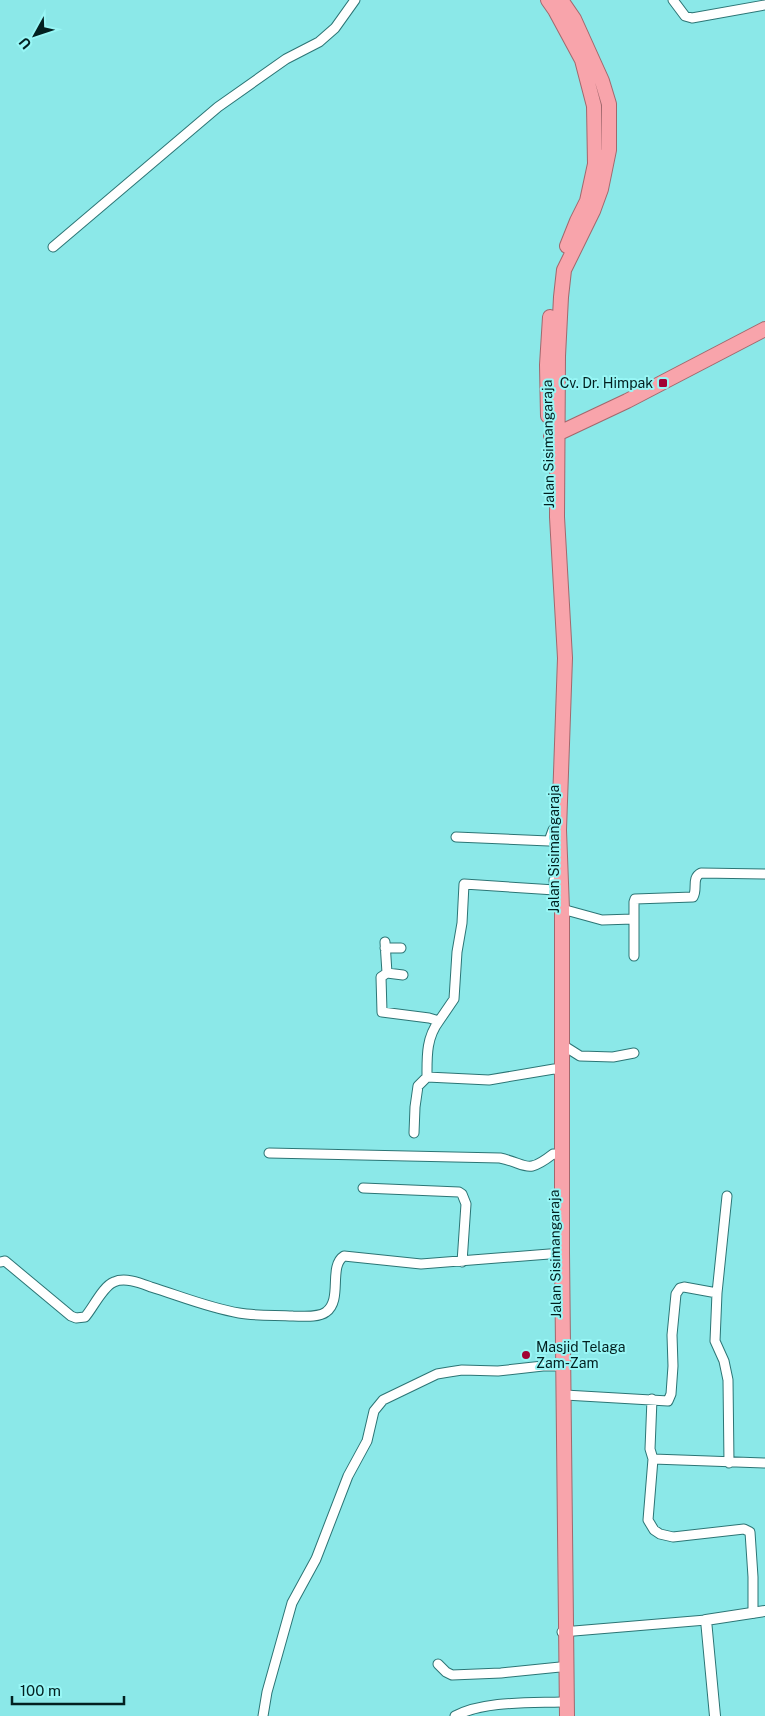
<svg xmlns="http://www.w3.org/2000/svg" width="765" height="1716" font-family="'Public Sans',sans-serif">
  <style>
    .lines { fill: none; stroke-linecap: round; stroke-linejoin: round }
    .minor-casing { stroke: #2c7575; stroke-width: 11 }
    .tertiary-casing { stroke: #2c7575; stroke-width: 12 }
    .trunk-casing { stroke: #a1686d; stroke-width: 16 }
    .minor { stroke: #fff; stroke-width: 9 }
    .tertiary { stroke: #fff; stroke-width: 10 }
    .trunk { stroke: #f8a4ab; stroke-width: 14 }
    .poi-dot { fill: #a20334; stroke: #98f6f5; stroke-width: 2 }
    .labels { text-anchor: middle; stroke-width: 4; stroke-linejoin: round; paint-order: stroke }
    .poi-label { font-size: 14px; fill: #022020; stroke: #98f6f5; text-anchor: end }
    .street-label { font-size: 14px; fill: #022020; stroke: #98f6f5 }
  </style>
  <rect width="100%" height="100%" fill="#8be8e8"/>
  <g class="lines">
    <defs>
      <path id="minor" d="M673,0L685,16L692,18L765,5
        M53,247L218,107L286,59L319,42L335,28L355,0
        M456,837L549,841L553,830H559
        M562,909L602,920L633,919
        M385,942L387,973L381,977L382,1012L429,1018L439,1021L454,999L457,952L462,923L464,884L555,890L554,880
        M385,948H401
        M634,956V902L635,899L693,897C698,889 691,878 701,873L765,874
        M387,973L403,975
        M561,1044L580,1056L613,1057L634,1053
        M427,1077C427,1057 426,1038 439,1021
        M414,1133L415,1107L418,1086L427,1077L489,1080L554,1069L561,1070
        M269,1153L500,1158C528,1164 526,1175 553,1154L562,1155
        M363,1188L459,1192L462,1194L466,1204L462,1262
        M727,1196L717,1293L715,1341L724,1361L728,1380L729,1463
        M0,1262L5,1261L71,1316L76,1318L85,1317C93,1308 103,1286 114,1282C125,1277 140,1283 151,1287C180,1296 209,1308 239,1313C256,1316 275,1315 293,1316C302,1316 318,1318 326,1312C343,1300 328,1266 344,1256L421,1264L562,1253
        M565,1395L668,1401L671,1394L673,1366L672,1335L676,1294L680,1288L684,1287L717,1293
        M652,1399L650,1449L653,1459L765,1463
        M653,1459L648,1520L654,1530L660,1534L673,1537L744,1529L750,1532L753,1577V1613
        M562,1632L706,1620
        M438,1664L446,1672L452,1675L501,1673L560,1667
        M263,1716L267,1692L292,1603L316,1559L348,1476L367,1441L374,1411L383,1400L437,1374L449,1372L462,1370L498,1371L543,1366H556
        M455,1716C484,1701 528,1703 561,1702"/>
      <path id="tertiary" d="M715,1716L706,1620L765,1611"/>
      <path id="trunk" d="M548,0L555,10L582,60L594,106L595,164L587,201L577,221L567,246
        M561,0L574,19L602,81L609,104V150L601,189L593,211L564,270L561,297L558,356L557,517L565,658L559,830L562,909V1253L567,1716
        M548,416L547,365L550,317
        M551,436L557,434L627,401L765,329"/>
    </defs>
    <use href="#minor" class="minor-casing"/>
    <use href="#tertiary" class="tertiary-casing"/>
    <use href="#trunk" class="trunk-casing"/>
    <use href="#minor" class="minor"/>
    <use href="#tertiary" class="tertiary"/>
    <use href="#trunk" class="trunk"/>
  </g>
  <g class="poi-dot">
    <rect x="658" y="378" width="10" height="10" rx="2.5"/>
    <circle cx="526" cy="1355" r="5"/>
  </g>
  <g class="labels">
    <g class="poi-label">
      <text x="653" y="388">Cv. Dr. Himpak</text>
      <text x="536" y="1352" text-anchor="start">Masjid Telaga<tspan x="536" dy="16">Zam-Zam</tspan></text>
    </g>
    <g class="street-label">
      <text transform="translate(548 444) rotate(-91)" y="5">Jalan Sisimangaraja</text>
      <text transform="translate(554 849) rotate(-90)" y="5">Jalan Sisimangaraja</text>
      <text transform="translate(555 1254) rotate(-91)" y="5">Jalan Sisimangaraja</text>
    </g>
  </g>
  <g transform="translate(35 35) rotate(230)" stroke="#98f6f5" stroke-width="4" paint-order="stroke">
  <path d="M0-4L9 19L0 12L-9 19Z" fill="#022020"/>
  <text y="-8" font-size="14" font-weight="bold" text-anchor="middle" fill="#022020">U</text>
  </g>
  <path d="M12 1696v8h112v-8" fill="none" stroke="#022020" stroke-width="2.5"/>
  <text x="20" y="1696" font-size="15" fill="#022020" stroke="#98f6f5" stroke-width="4" paint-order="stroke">100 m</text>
</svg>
